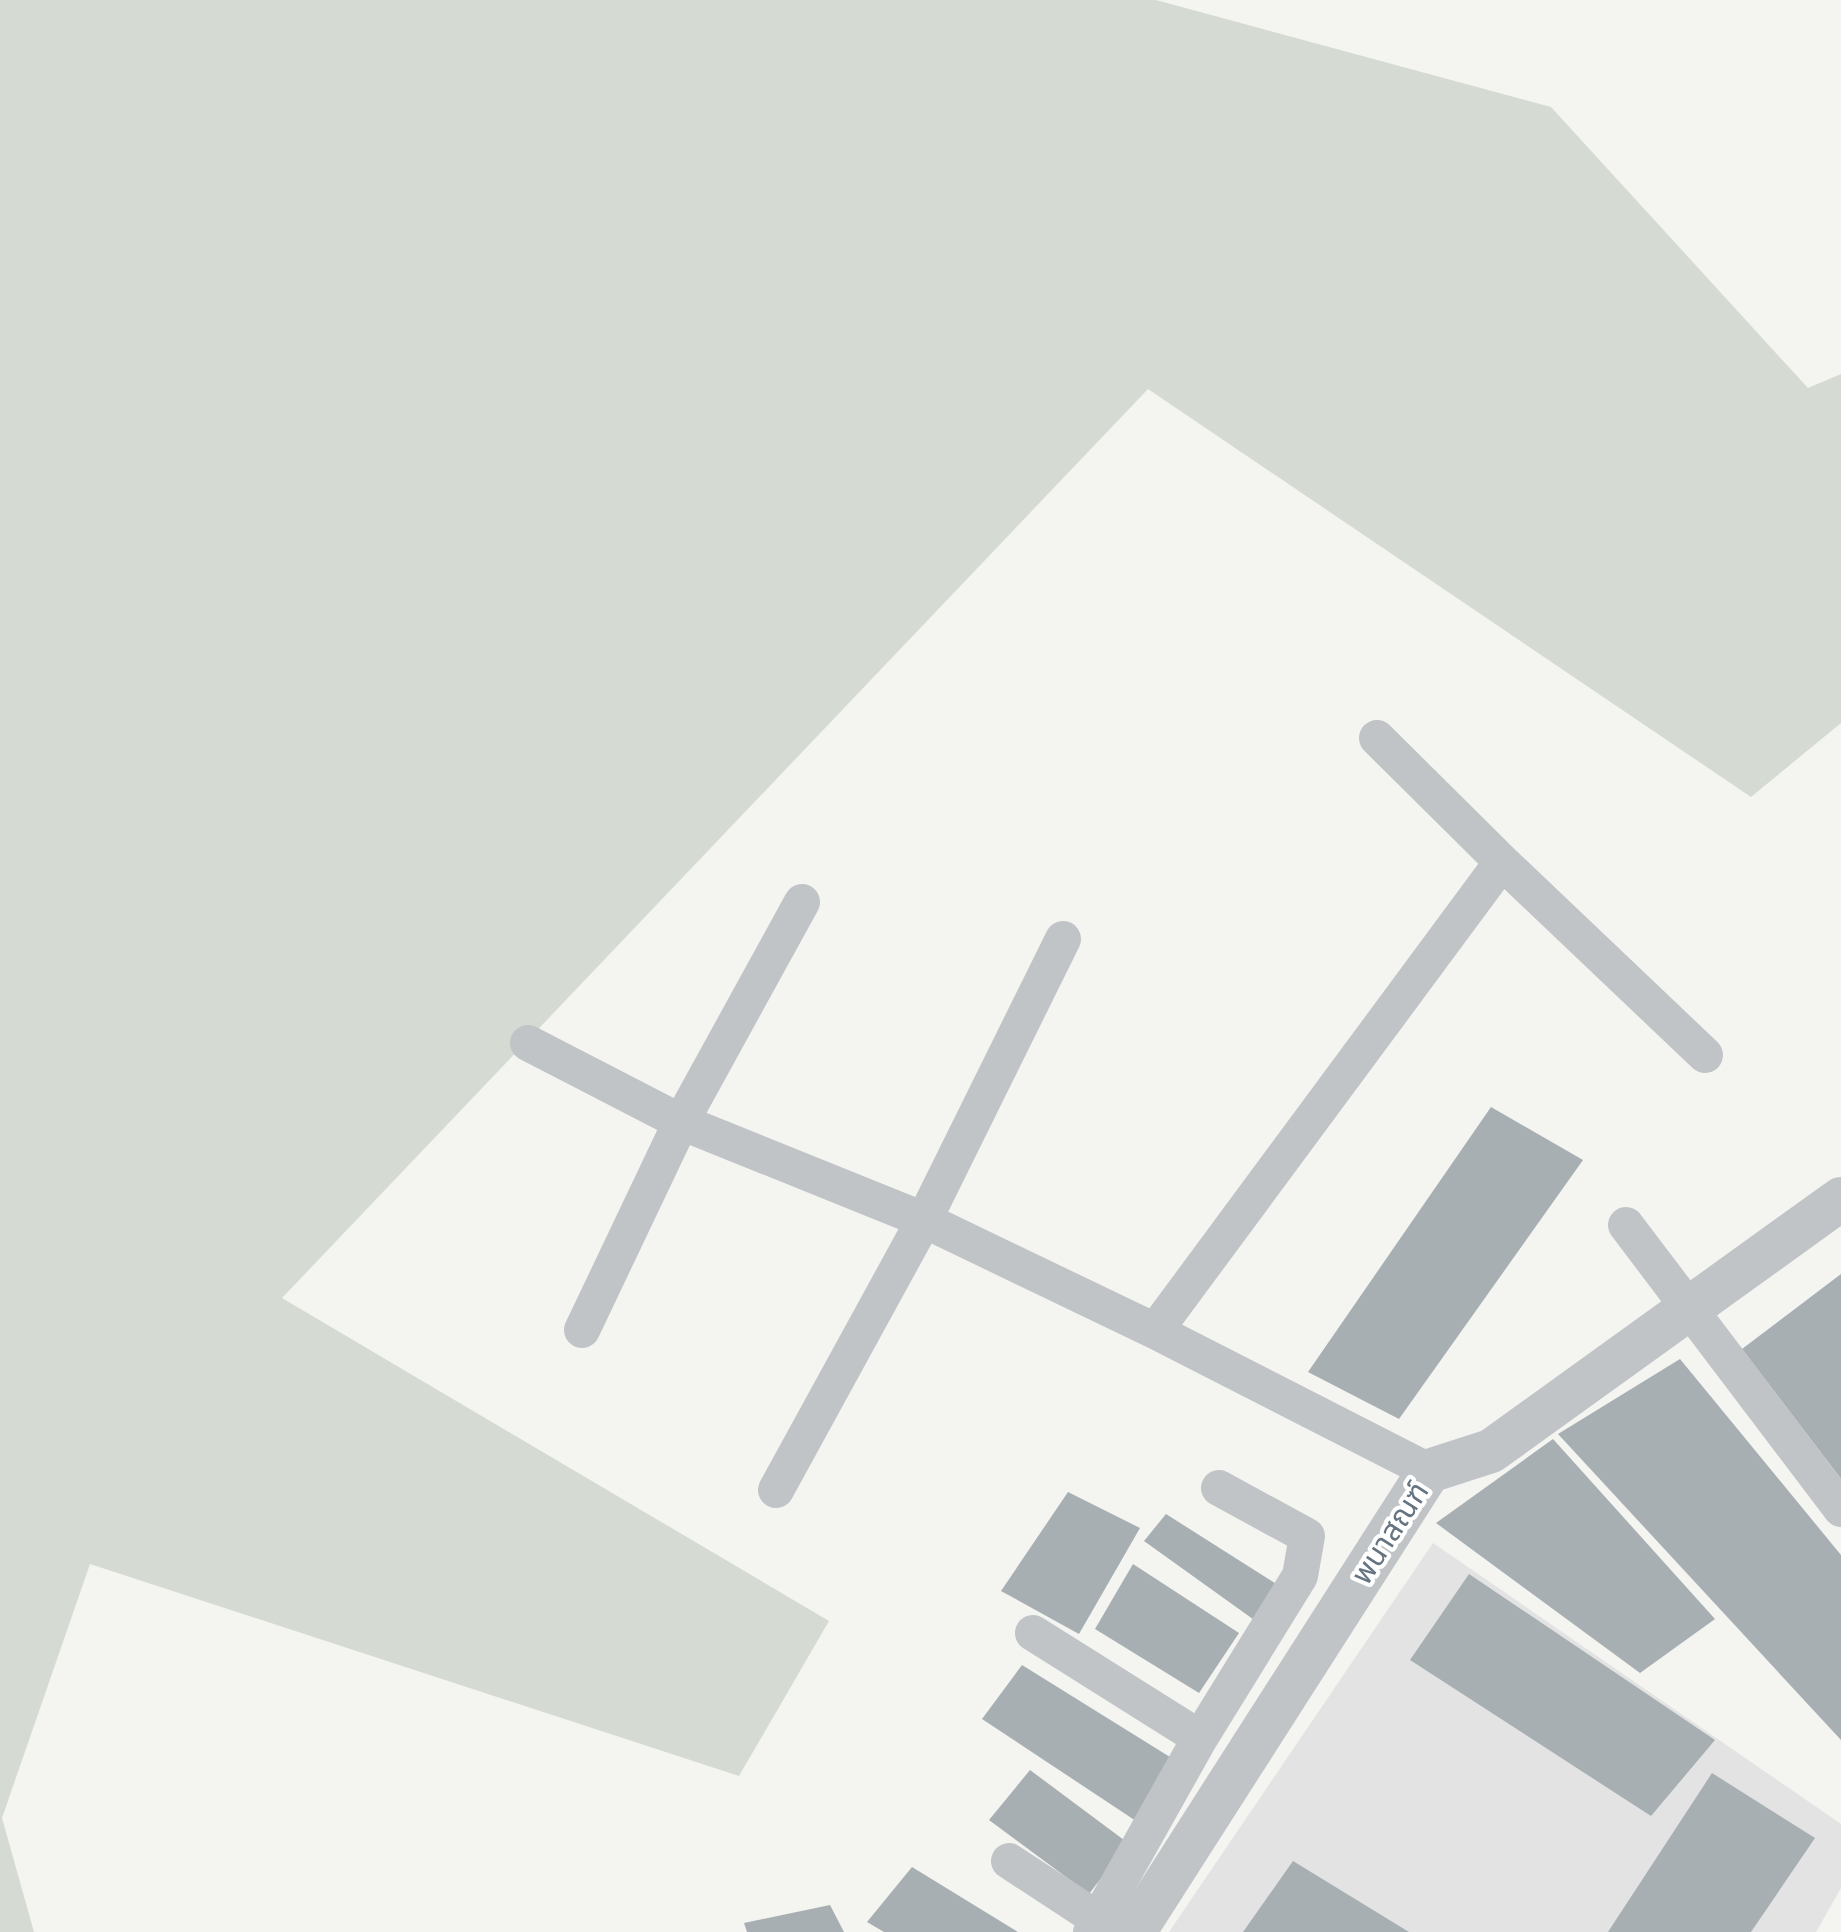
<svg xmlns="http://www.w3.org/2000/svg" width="1841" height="1932" font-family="'Space Grotesk','Noto Sans Thai',sans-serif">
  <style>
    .built { fill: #e2e3e2 }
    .green { fill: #d5dbd2 }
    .building { fill: #a7afb3 }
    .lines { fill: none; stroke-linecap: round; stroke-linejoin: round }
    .minor { stroke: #c0c4c7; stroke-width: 36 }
    .tertiary { stroke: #c0c4c7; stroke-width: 44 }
    .labels { text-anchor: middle; stroke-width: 8; stroke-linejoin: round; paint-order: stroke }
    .street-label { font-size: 30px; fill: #657480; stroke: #fff }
  </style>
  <rect width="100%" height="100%" fill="#f4f4f1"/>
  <path class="built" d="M1433,1543L1841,1824V1888L1816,1932H1169Z"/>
  <path class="green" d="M0,0H1156L1551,107L1808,388L1841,374V723L1751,797L1148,389L282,1298L829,1621L739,1776L90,1564L2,1818L34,1932H0Z"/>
  <path class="building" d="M1491,1107L1583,1160L1399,1419L1308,1372Z
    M1841,1274V1479L1742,1349Z
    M1680,1359L1841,1555V1740L1558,1434Z
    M1553,1439L1715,1619L1640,1673L1436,1523Z
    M1068,1492L1140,1528L1079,1634L1001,1591Z
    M1166,1514L1278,1585L1257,1622L1144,1541Z
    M1133,1564L1239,1633L1199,1693L1095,1629Z
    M1469,1574L1715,1740L1651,1816L1410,1660Z
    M1022,1665L1178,1762L1136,1821L982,1719Z
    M1030,1770L1128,1843L1089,1894L989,1820Z
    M1712,1773L1815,1838L1751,1932H1608Z
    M1293,1861L1409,1932H1243Z
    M912,1867L1018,1932H884L867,1922Z
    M830,1905L844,1932H747L744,1923Z"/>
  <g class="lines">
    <path class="minor" d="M1377,738L1502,862L1705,1055
      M528,1043L681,1122L924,1220L1155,1331L1429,1471
      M1626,1225L1841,1509
      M582,1330L681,1122L802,902
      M1155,1331L1502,862
      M776,1490L924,1220L1063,939
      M1033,1633L1200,1738
      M1009,1861L1116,1931
      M1091,1932L1200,1738L1300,1576L1307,1536L1219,1488"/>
    <path class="tertiary" d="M1134,1932L1429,1471L1491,1451L1841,1199"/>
  </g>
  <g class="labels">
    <g class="street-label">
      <text transform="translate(1390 1533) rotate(-57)" y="10">พนาสณฑ์</text>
    </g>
  </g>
</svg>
